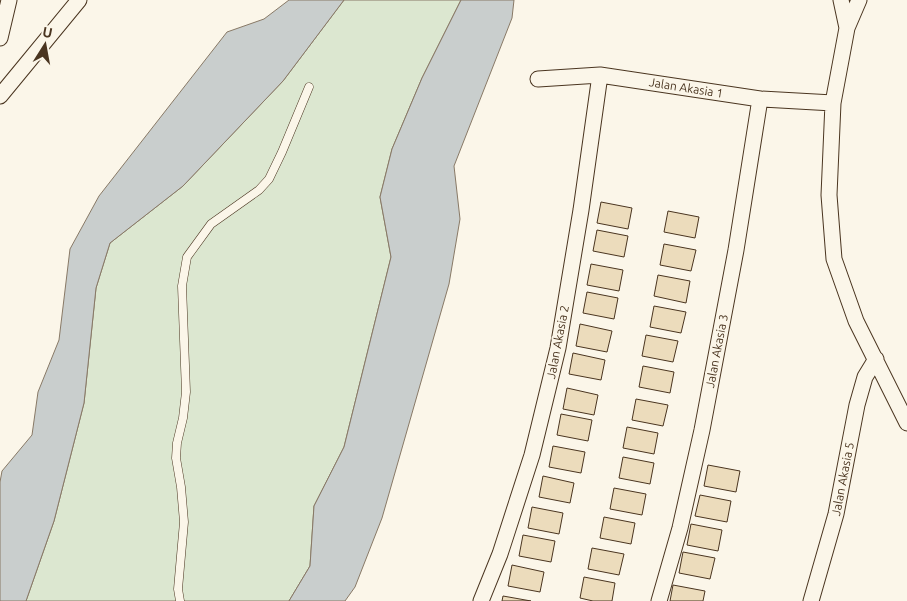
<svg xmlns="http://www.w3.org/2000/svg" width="907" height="601" font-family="Ubuntu,sans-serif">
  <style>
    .green { fill: #dce7d0; stroke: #887966 }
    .water { fill: #c9cecd; stroke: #887966 }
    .building { fill: #ecdcbc; stroke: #4a3520 }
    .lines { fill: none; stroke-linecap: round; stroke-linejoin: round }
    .service-casing { stroke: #4a3520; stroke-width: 9 }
    .minor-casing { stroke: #4a3520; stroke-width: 17 }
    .service { stroke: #fbf6e9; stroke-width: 8 }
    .minor { stroke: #fbf6e9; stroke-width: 15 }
    .labels { text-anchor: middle; stroke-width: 4; stroke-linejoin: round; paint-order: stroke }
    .street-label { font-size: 12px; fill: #4a3520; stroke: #fbf6e9 }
  </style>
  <rect width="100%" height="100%" fill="#fbf6e9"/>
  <path class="green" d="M344,0H461L422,78L392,149L380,197L391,257L344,447L314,506L310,566L289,601H26L54,521L84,403L96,288L110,243L183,186L283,81Z"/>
  <path class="water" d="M289,0H344L283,81L183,186L110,243L96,288L84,403L54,521L26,601H0V482L2,471L32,435L38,392L59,340L70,249L99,196L227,32L264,19Z
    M461,0H514L512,18L454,166L460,219L449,284L382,518L355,587L345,601H289L310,566L314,506L344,447L391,257L380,197L392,149L422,78Z"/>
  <path class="building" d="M601,202L632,208L628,229L597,223Z
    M668,211L699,217L695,238L664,232Z
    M597,230L628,236L624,257L593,251Z
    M664,244L696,250L691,271L660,265Z
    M591,264L623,270L619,291L587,285Z
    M658,275L690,281L686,303L654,296Z
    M587,292L618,298L614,319L583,313Z
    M654,306L686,312L681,333L650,327Z
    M580,324L612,331L607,352L576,346Z
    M646,335L678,341L673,362L642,356Z
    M573,353L605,360L601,380L569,374Z
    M643,366L674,372L670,393L639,387Z
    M567,388L598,395L594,415L563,409Z
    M636,399L668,405L663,426L632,420Z
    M561,414L592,420L588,441L557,435Z
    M627,427L658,433L654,454L623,448Z
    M553,446L585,452L581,473L549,467Z
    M623,457L654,463L650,484L619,478Z
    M708,465L740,471L736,492L704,486Z
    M543,476L574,483L570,503L539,497Z
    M614,488L646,494L642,515L610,509Z
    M700,495L731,501L727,522L695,516Z
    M532,507L563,513L559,534L528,528Z
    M604,517L635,523L631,544L600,538Z
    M691,524L722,530L718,551L687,545Z
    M523,535L555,541L551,562L519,556Z
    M592,548L624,554L619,575L588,569Z
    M683,552L715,558L710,579L679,573Z
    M512,565L544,572L540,592L508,586Z
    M584,577L615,583L612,601H593L580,598Z
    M673,585L705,591L703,601H670Z
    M503,596L531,601H502Z"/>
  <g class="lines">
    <defs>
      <path id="service" d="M180,601L178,589L184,522L181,487L176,458L177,443L183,418L186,392L182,286L187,257L211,224L259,190L269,179L282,152L309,87"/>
      <path id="minor" d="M841,0L847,28
        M859,0L847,28L833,103L829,195L834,259L856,321L907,423
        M0,38L9,0
        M538,79L600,75L760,99L833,103
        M0,96L79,0
        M481,601L500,554L532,455L558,348L581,210L600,75
        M659,601L680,528L702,430L736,250L760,99
        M811,601L836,514L857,405L865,377L876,359"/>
    </defs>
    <use href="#service" class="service-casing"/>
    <use href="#minor" class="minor-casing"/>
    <use href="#service" class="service"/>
    <use href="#minor" class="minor"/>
  </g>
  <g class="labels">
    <g class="street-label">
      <text transform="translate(686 88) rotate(9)" y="4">Jalan Akasia 1</text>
      <text transform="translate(558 342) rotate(-79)" y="4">Jalan Akasia 2</text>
      <text transform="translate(717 351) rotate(-79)" y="4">Jalan Akasia 3</text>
      <text transform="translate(843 479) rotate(-79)" y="4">Jalan Akasia 5</text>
    </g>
  </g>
  <g transform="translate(45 45) rotate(11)" stroke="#fbf6e9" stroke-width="4" paint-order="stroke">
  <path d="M0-4L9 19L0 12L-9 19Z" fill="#4a3520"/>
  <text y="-8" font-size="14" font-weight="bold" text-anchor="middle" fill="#4a3520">U</text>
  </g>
</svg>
